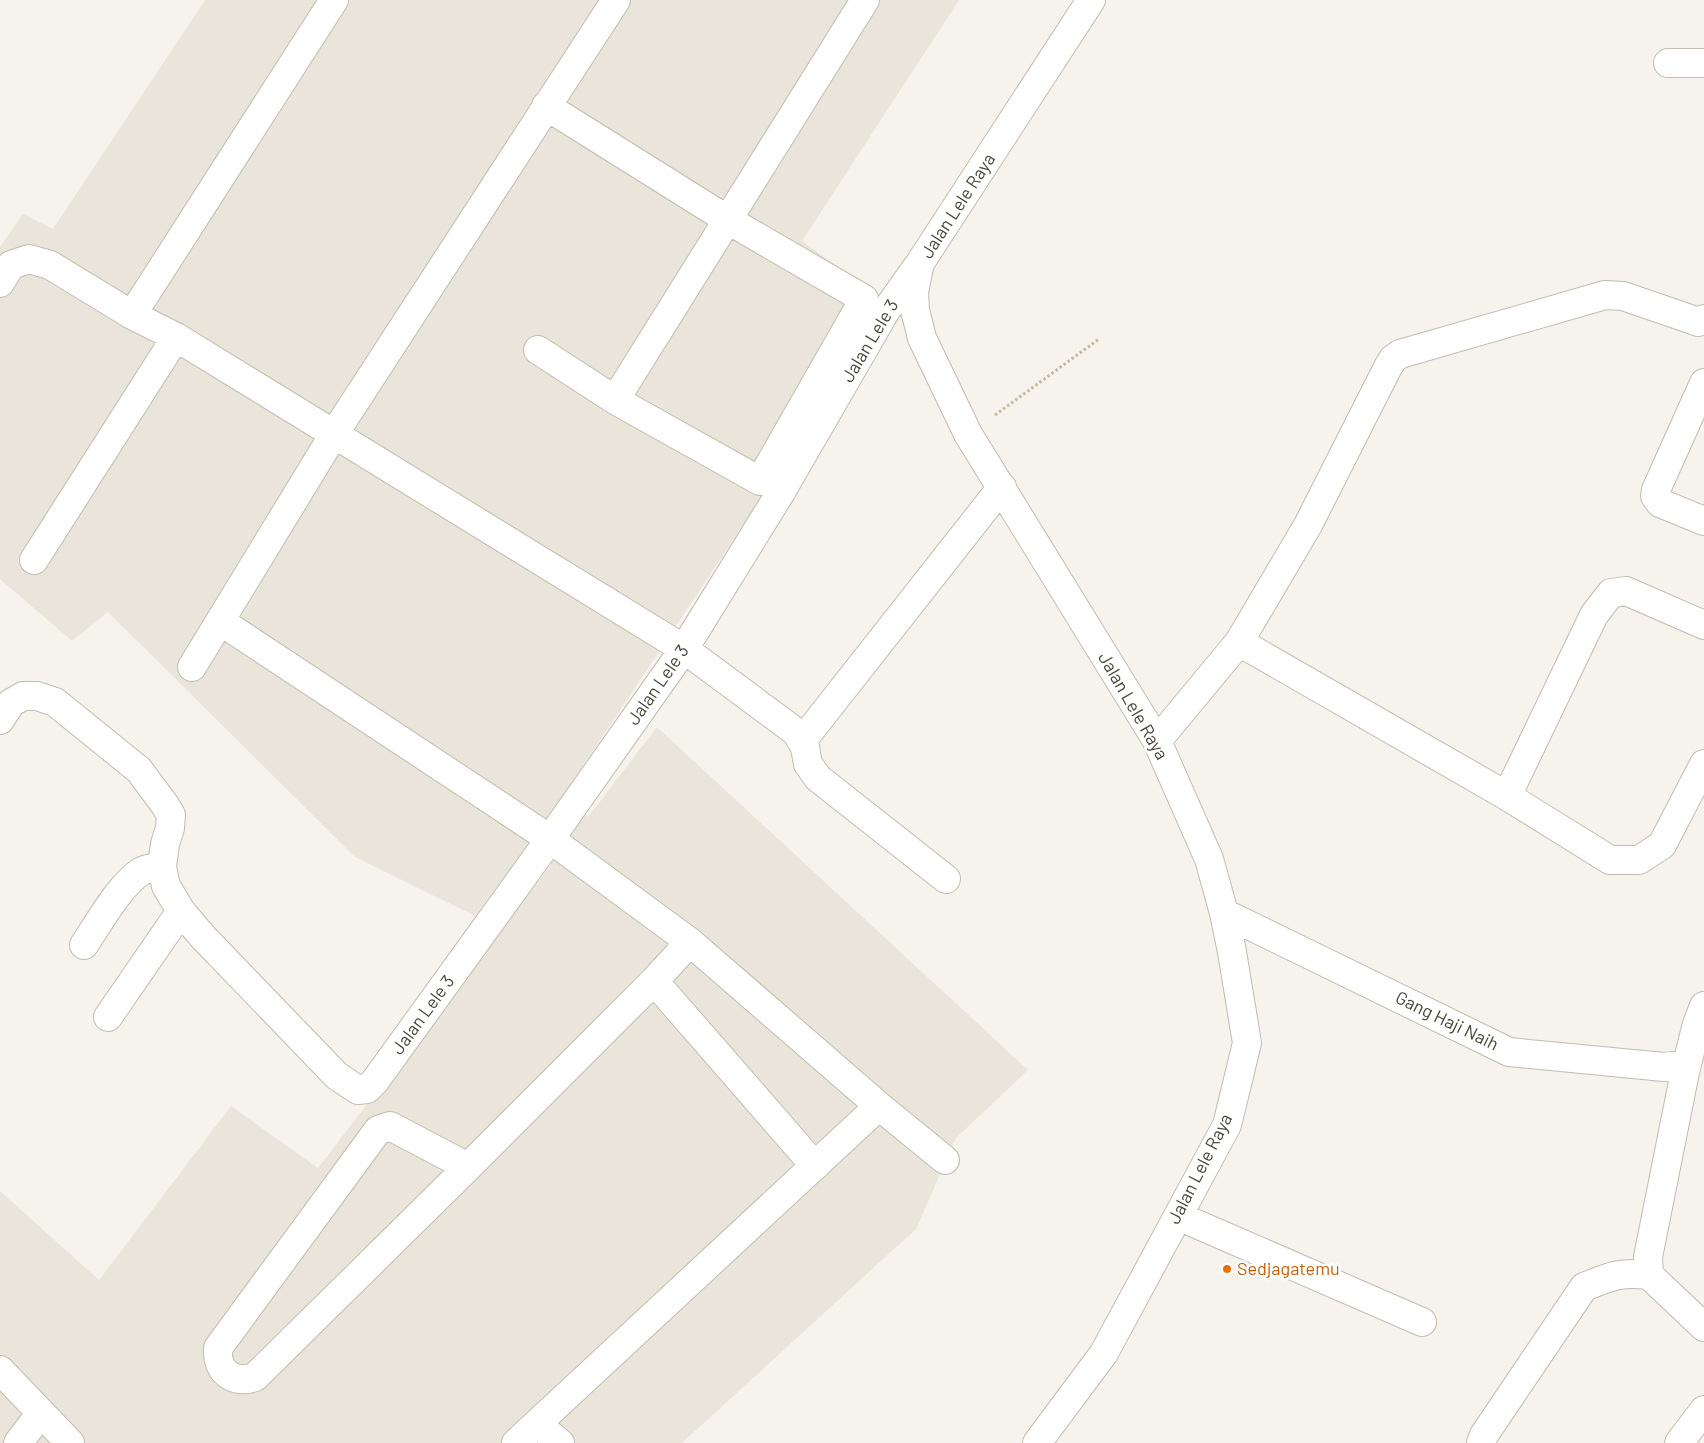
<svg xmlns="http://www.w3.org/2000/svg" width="1704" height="1443" font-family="Barlow,sans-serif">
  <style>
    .residential { fill: #eae5da }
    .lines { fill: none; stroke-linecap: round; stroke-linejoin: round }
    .minor-casing { stroke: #c2bbae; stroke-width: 30 }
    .path { stroke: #c4b79f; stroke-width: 3; stroke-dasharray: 2.5 2.5; stroke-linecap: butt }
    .minor { stroke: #fff; stroke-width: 28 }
    .food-dot { fill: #e8710a; stroke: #fff; stroke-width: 2 }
    .labels { text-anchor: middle; stroke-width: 5; stroke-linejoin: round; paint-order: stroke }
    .street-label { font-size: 18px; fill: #4b4439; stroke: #fff }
    .food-label { font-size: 18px; fill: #c56008; stroke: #fff; text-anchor: start }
  </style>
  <rect width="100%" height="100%" fill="#f6f3ec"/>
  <path class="residential" d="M205,0H959L802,241L880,297L757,504L563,796L588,817L657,727L1028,1070L956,1138L916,1229L682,1443H0V1191L99,1280L231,1106L318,1168L551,865L526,847L475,916L355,857L108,612L72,641L0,579V247L23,214L53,229Z"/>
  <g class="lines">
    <defs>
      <path id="minor" d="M1668,63H1704
        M0,283L11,265L29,259L50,265L132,315L176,337L684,649L796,732L805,747L808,764L818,778L946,879
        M132,315L334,0
        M538,350L615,400L760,481L864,299L728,220L546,106
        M1704,383L1656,490L1655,496L1660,503L1704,521
        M615,400L865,0
        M34,560L176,337
        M220,621L550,839L690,942L879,1106L945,1160
        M1239,642L1507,796L1610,860H1639L1662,845L1704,764
        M192,667L334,434L616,0
        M0,720L11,703L23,696H37L55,702L139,770L165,805L171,815L170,828L165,844L162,867L166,886L181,911L203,937L337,1076L358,1090L367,1089L375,1081L550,839L684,649L781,492L885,312L917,267
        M802,741L1002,487
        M1157,741L1239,642L1308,525L1388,367L1393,359L1400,354L1605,295L1623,296L1690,319L1698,322L1704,319
        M1507,796L1594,615L1611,593L1626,591L1704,625
        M1224,913L1509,1052L1664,1067L1687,1064
        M84,945C98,924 121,883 142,871C147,868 156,868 162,867
        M654,981L815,1166
        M108,1017L181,911
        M468,1167L390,1126L378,1130L218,1348C216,1371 233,1385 255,1377L468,1167L654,981L690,942
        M1178,1216L1422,1322
        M1649,1275L1648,1257L1685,1072L1697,1024L1704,1006
        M1649,1275L1704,1327
        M0,1370L70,1443
        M537,1424L560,1443
        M18,1443L41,1413
        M516,1443L879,1106
        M1037,1443L1104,1353L1227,1125L1247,1043L1232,952L1224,913L1209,859L1157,741L968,434L922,338L915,310L914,292L920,263L1091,0
        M1481,1443L1484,1435L1584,1287C1611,1276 1619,1272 1649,1275
        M1679,1443L1704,1410"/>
    </defs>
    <use href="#minor" class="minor-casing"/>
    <path class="path" d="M995,415L1099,339"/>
    <use href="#minor" class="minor"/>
  </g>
  <circle class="food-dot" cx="1227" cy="1269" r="5"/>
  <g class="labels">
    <g class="street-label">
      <text transform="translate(958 206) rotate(-57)" y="6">Jalan Lele Raya</text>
      <text transform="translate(870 341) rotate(-59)" y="6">Jalan Lele 3</text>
      <text transform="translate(658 685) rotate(-55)" y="6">Jalan Lele 3</text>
      <text transform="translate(1133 706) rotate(60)" y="6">Jalan Lele Raya</text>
      <text transform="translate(423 1015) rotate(-54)" y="6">Jalan Lele 3</text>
      <text transform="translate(1447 1021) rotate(26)" y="6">Gang Haji Naih</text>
      <text transform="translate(1200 1169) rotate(-63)" y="6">Jalan Lele Raya</text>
    </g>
    <g class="food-label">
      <text x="1237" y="1275">Sedjagatemu</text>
    </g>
  </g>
</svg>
